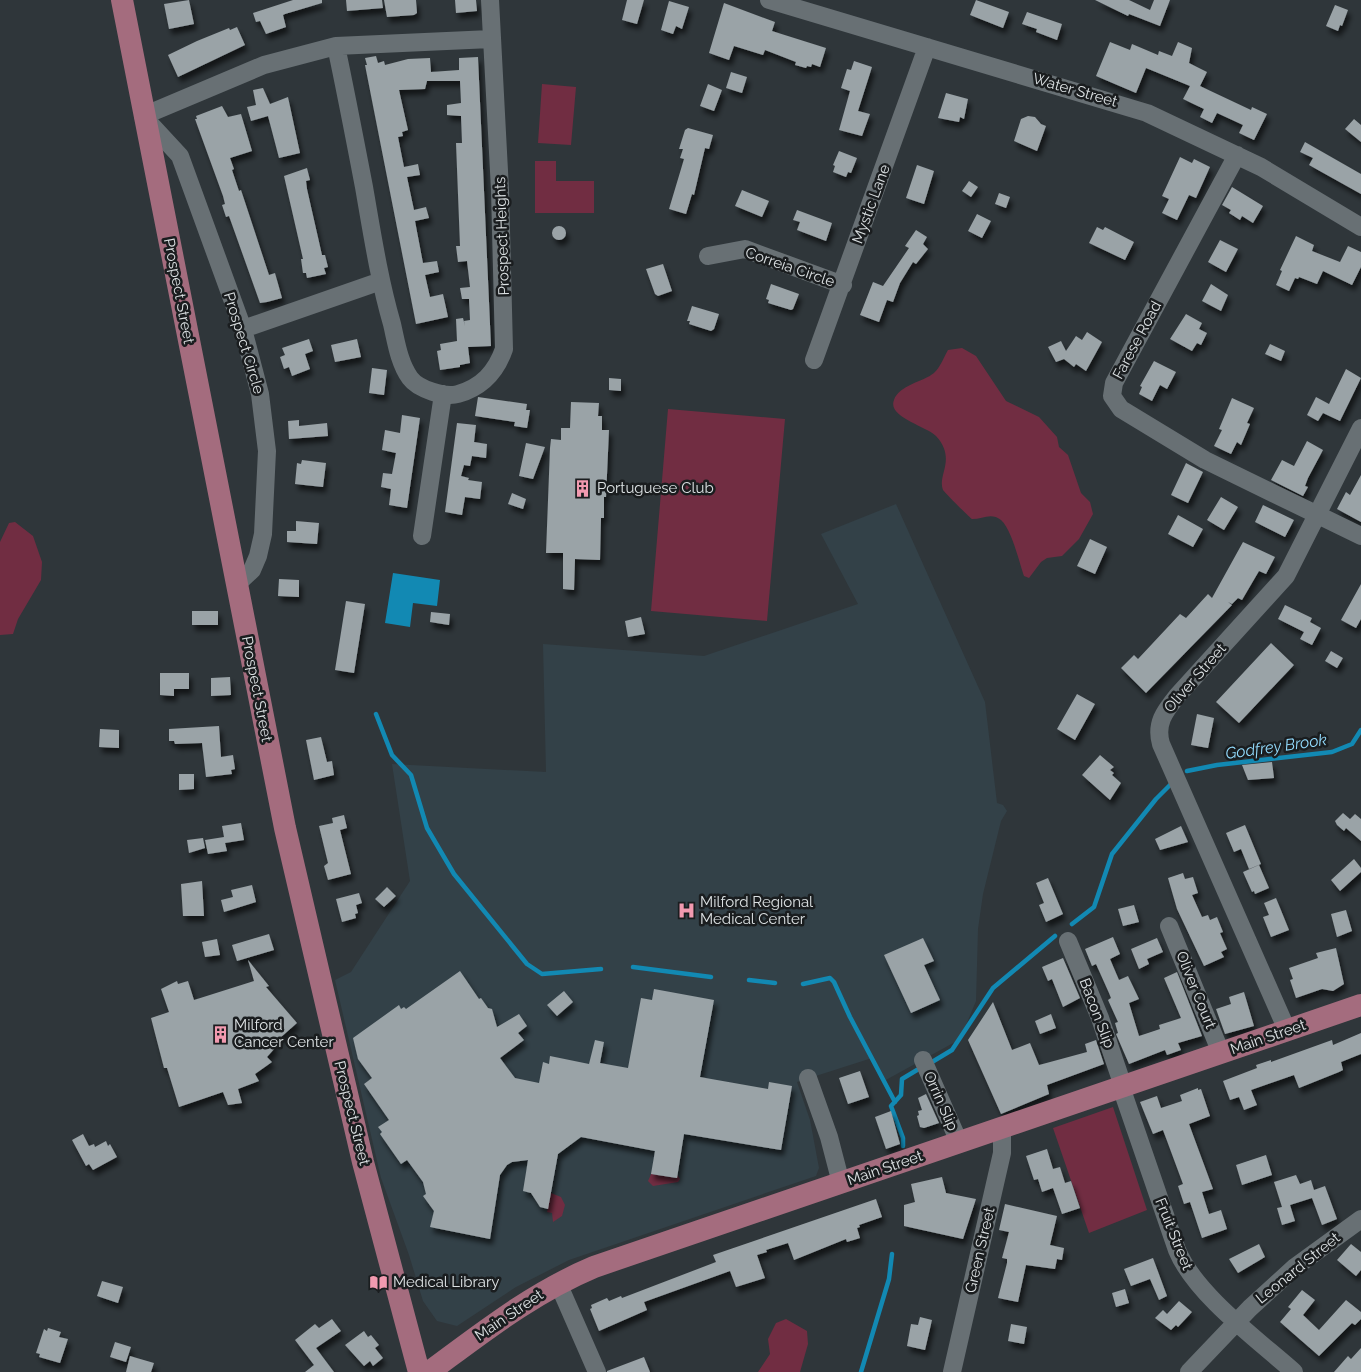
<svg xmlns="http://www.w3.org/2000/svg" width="1361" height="1372" font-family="Raleway,sans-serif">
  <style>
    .built { fill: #334148 }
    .green { fill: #712d42 }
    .water { fill: #1289b3 }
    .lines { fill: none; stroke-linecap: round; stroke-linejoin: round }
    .stream { stroke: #1289b3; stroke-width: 4.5 }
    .building { fill: #9aa3a7; filter: url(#shadow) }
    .minor { stroke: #687074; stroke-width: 18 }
    .major { stroke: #a46c7e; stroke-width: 22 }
    .labels { text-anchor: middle; stroke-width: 5; stroke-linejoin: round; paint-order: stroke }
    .street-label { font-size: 15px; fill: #dce1e3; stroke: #1a1d1f }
    .poi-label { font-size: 15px; fill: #dce1e3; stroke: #1a1d1f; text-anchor: start }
    .water-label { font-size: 16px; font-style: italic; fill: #92dafc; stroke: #1a1d1f }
  </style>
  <defs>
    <filter id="shadow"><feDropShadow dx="3" dy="5.5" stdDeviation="2.5" flood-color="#0009"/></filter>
  </defs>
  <rect width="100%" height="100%" fill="#2f363a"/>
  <path class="built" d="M896,504L985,702L997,803L1003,805L1007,811L1001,821L983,894L978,929L976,1001L966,1025L955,1042L884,1081L872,1058L797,1082L810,1120L819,1168L816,1176L569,1260L516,1287L457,1326L437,1321L423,1301L409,1255L381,1178L335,980L351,972L410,881L392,764L546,772L543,644L704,656L858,604L821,534Z"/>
  <path class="green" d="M542,84L576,87L571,145L538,143Z
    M535,161H556V181H594V213H535Z
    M962,348L976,356L1006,401L1039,417L1057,437L1059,447L1068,455L1081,493L1090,502L1093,514L1079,539L1062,556L1047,558L1041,562L1029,578L1024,576C1019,562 1012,530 1001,520C991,512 983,519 972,519C970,518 945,493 943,490C937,475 957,459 936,436C926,426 887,417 894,400C899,385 923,382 934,373C940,368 944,357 948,350Z
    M668,409L785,419L767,621L651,611Z
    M15,522L33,536L42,562L41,580L18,619L13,634L0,635V542L9,523Z
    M1113,1107L1147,1210L1089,1233L1053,1128Z
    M652,1172V1174L676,1178L677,1175L680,1179L678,1182L653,1186L648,1181Z
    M551,1193L561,1197L565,1205L562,1216L553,1222L552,1213L547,1212Z
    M786,1319L807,1331L808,1344L800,1372H758L770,1354L768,1339L776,1323Z"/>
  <path class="water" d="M393,573L440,580L437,606L413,603L410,627L385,623Z"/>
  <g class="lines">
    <path class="stream" d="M376,714L392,755L411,775L427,828L454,874L527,964L542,974L601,969
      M1187,771L1217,765L1332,752L1352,744L1361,730
      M1072,924L1094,907L1112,854L1156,799L1173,782
      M633,967L711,977
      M749,980L775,983
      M803,984L830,978L834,982L850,1017L895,1102
      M932,1062L952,1050L993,988L1055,936
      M903,1146V1138L891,1106L901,1095L902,1079L917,1070
      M861,1372L889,1279L892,1254"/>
  </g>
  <path class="building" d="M189,0L194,24L169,29L164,4Z
    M293,0H322V3L285,14L283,15L286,27L266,34L260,21L256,22L253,13Z
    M346,0H382L383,8L347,11Z
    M384,0H416L417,13L414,15L387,17Z
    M455,0H476L477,11L456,13Z
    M627,0H644L637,24L622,20Z
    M976,0L1009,12L1003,28L970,15Z
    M1095,0H1129L1150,10L1154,0H1170L1160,26L1129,14L1128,16Z
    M669,1L689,7L682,29L676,26L673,34L661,30Z
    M724,3L775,22L772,31L826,48L820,67L812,64L811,67L807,66L806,68L795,65L796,62L765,50L763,55L734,46L729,60L709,53Z
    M1335,5L1348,10L1342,26L1340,25L1338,31L1326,26Z
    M1027,12L1062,24L1057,40L1036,32L1037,29L1022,24Z
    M237,27L245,45L178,77L168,55L197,41L229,28L230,30Z
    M1110,42L1130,50L1132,44L1158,55L1159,51L1172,56L1178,42L1192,48L1189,63L1207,72L1200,86L1251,110L1252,107L1267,114L1254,140L1239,133L1243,125L1217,113L1212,123L1200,117L1204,109L1183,99L1190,86L1146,68L1136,93L1096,76Z
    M376,56L378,63L384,61L385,65L408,59L430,58L431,72L459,70V58L478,57L491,346L468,347L470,363L460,365V367L440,370L437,351L441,350L440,344L457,341L456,319L463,318L465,326L464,321L470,320L469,299H462L460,288L470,287L467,261L458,262L456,246H460L456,143H462L461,116L447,115V105L461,103L460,81H427L425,89L399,90L408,130L402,132L403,136L398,137L404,167L418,164L420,175L407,177L414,210L426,207L429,218L415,221L423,263L437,261L439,272L425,275L430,297L443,294L448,317L416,324L365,65H367L365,58Z
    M854,61L872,67L858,111L870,114L862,136L839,130L850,91L841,88L847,69L851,70Z
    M731,72L747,77L742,93L726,88Z
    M708,84L722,90L714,111L700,106Z
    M263,88L270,104L288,97L300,153L279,158L268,116L251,121L247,107L256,105L253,90Z
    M946,93L968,99L964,119L960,117L959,122L938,118Z
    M222,106L228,117L241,114L252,151L230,158L234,169L232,170L239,191L241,190L269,275L275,273L282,298L267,302L260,303L229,216L226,217L222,205L225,204L223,196L195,119H197L196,116Z
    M1028,116L1035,117L1041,124L1046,126L1037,151L1014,141L1021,119Z
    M1354,119L1361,125V142L1345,129Z
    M688,128L713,135L709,149L705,148L694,195L692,194L686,214L669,209L684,159L680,158L683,149H679L685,130Z
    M1305,142L1361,174V194L1309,165L1313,158L1300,152Z
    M839,151L857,158L851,173L848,172L846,177L833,172L835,166L833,165Z
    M1180,157L1192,163L1194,159L1210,167L1196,198L1189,195L1177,220L1162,213L1169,199L1162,196Z
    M917,165L934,171L924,204L906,198Z
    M307,168L310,180L306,181L307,189L322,255H325L328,267L324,268L326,274L307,278L306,273H303L301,259H303L284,176Z
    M969,181L978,187L971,197L962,191Z
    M1232,187L1263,206L1253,223L1242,216L1240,220L1229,213L1231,210L1222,205Z
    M742,190L769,201L762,217L735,206Z
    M999,193L1010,197L1006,208L995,204Z
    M797,210L832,223L826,241L797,230L800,222L793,220Z
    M977,214L991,221L982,238L968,231Z
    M552 233a7 7 0 1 1 14 0a7 7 0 1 1-14 0Z
    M1097,227L1103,230L1105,227L1134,242L1125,260L1089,243Z
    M916,230L927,237L923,244L928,249L916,264L913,262L900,283L893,302L887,300L879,322L860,315L873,282L883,286L909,248L905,246Z
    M1296,236L1314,245L1312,251L1340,262L1348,246L1361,252V267L1352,285L1323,271L1317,284L1299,277L1298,279L1295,278L1289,291L1276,285L1282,271L1280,270Z
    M1220,240L1238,249L1226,272L1208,262Z
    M663,264L672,291L658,296L655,294L646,269Z
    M771,284L799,294L793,309L791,310L768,303L769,300L766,299Z
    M1211,284L1228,295L1221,311L1202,301Z
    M692,306L719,314L714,329L711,331L689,324L690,321H687Z
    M1186,314L1202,323L1199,329L1207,333L1201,345L1197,343L1192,351L1170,339Z
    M1087,332L1102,342L1086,371L1076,364L1074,367L1064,359L1056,362L1048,347L1061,341L1066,351L1076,336L1082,340Z
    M309,339L313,351L305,354L310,369L292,376L289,367L284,369L280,357L285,355L282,348Z
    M357,339L361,357L335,362L331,345Z
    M1270,344L1285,351L1281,361L1265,354Z
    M1154,361L1176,372L1167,389L1160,385L1152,401L1139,394L1142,387L1140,386Z
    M372,368L387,370L384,395L369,393Z
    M1346,369L1361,378L1340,421L1323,413L1318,421L1307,415L1316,397L1329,404Z
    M609,378L621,379V391L609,390Z
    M478,397L527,404L526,410H530L527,428L514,426L515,422L475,416Z
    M1232,398L1254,408L1247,423L1250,424L1241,445L1237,442L1231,454L1214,446L1222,430L1219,429Z
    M571,402L599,403L598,416H602V430H609L606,497H604V518H601L600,560L575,559L574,590L563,589V553H546L550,448L551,439L561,440V428H570Z
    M402,415L420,418L407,508L389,505L391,489L381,487L383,473L392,474L396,453L382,450L385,430L400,433Z
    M299,420V426L327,423L328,436L289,439L288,421Z
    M457,423L476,425L474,442L487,444L486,458L472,456L470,466L464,465L461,476L469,478L468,480L482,482L480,499L465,497L462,515L445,512Z
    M1307,441L1323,450L1308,478L1305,486L1308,487L1303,496L1271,480L1282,460L1294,466Z
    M526,443L545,447L533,479L519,476Z
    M302,460L326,463L323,487L295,484L297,463L301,464Z
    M1186,463L1203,472L1188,503L1171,495Z
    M1361,475V522L1337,509L1346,492L1350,495Z
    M512,493L526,499L523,509L508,504Z
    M1221,497L1238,507L1224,530L1207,520Z
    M1263,505L1294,520L1285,537L1255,522Z
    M1178,515L1203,529L1193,547L1168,534Z
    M296,521L319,523L317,544L287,542V531H296Z
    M1090,539L1107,547L1095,574L1077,566Z
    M1243,542L1275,557L1266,574L1259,571L1242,600L1238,598L1232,604L1228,602L1232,605L1146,693L1121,668L1134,655L1138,659L1180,614L1186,618L1208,594L1212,598Z
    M279,579L299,580V597L278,596Z
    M1361,584V619L1356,628L1341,620Z
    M346,601L365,604L354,673L335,670Z
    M1285,605L1312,618L1310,622L1321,628L1312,645L1300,639L1304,632L1278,619Z
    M192,611H218V625H192Z
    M431,612L450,614L449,625L430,622Z
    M641,617L645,634L628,637L625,621Z
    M1271,643L1294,665L1239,723L1216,702Z
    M1331,651L1343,658L1337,668L1325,661Z
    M160,673H189V689H174V696L160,695Z
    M230,677L231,695L211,696V678Z
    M1077,694L1095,704L1075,740L1057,729Z
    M1197,714L1214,718L1208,748L1191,745Z
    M219,726L221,757L233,755L235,769L231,770L232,774L206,777L202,743L175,744L174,741H169V729Z
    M100,729L119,730V748L99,747Z
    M321,737L327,762L332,761L334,775L314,780L306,740Z
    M1100,755L1114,767L1110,770L1114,773L1112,775L1121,783L1110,800L1082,775Z
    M1272,762L1274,778L1248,780L1242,765Z
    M179,774H194V789L179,790Z
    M1343,813L1350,819L1355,814L1361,819V841L1346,828L1344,831L1337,825L1335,821Z
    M344,815L347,828L340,830L351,874L328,880L324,866L328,863L319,826L333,823L332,818Z
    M241,823L244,840L225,843L227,851L208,854L205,840L224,837L222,826Z
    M1245,825L1261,864L1249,869L1241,849L1234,852L1226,833Z
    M1181,826L1188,842L1160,850L1155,839Z
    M203,838L205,848L189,853L187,840Z
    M1354,859L1361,868V872L1340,891L1331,880Z
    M1259,865L1269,888L1255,894L1254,891L1252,892L1243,872Z
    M1183,873L1185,879L1193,877L1198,893L1192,895L1202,917L1208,915L1210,920L1217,917L1223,932L1220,933L1227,949L1221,952L1224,957L1204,966L1177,909L1168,878Z
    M1048,878L1063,914L1046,922L1039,905L1044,903L1036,883Z
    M202,881L204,916H183L181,884Z
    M252,885L256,902L224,912L221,900L233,897L231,890Z
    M387,887L396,896L384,907L375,899Z
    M359,893L362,903L356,905L358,913L355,914L356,918L342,922L336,899Z
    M1276,898L1289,930L1271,937L1263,917L1269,915L1264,903Z
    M1134,905L1139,922L1123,926L1118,909Z
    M1346,910L1352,931L1337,937L1331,914Z
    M269,934L274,950L237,961L232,945Z
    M1113,937L1120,954L1110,959L1119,980L1128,976L1139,999L1129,1003L1139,1036L1160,1029L1159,1025L1181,1018L1164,978L1177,972L1202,1036L1178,1043L1181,1050L1167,1055L1165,1050L1129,1064L1116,1034L1118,1033L1115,1023L1118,1022L1108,1000L1111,998L1109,993L1096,964L1092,966L1085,949Z
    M923,938L934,961L924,965L940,1000L911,1013L884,955Z
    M1157,938L1163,952L1147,959L1149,964L1139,969L1131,949Z
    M217,939L220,955L205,957L202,942Z
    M1336,948L1344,984L1333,991L1322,989L1296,998L1290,980L1293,979L1289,968L1318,958L1316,953Z
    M1063,958L1080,998L1063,1007L1052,979L1048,981L1042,967Z
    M248,960L269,986L266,987L297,1023L272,1045L275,1048L267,1057L272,1062L255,1074L259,1081L238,1089L242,1103L228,1105L223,1092L179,1107L167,1068H164L151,1018L169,1012L161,989L177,981L178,984L188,981L194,1000L254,981Z
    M460,971L479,999L481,998L488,1008L492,1009L497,1027L519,1014L527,1026L518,1033L524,1040L500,1058L515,1078L539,1083L543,1062L549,1064L550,1056L589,1064L595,1040L604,1042L600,1063L628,1068L641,998L652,1000L654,989L714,1000L700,1077L768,1089L769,1082L792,1086L781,1150L684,1134L677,1178L651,1174L655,1151L581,1137L558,1154L548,1209L540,1207L531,1193L523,1191L528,1160L512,1162L507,1165L500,1175L490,1239L430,1227L434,1211L423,1196L426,1194L423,1182L407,1160L401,1164L380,1134L382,1132L378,1127L389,1120L364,1084L372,1078L358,1059L353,1038L399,1005L401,1009L404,1007L406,1009Z
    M564,991L573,1002L557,1016L547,1005Z
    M1244,992L1254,1026L1225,1034L1216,1009L1231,1004L1229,997Z
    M993,1002L1012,1050L1030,1043L1039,1065L1087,1052L1085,1044L1096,1040L1104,1064L1047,1085L1049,1094L1001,1114L968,1040Z
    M1051,1014L1056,1028L1040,1034L1035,1021Z
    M1361,1033V1054L1341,1062L1343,1070L1339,1072L1299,1088L1294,1075L1251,1090L1257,1105L1244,1110L1239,1097L1230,1100L1223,1081L1257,1068L1256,1065L1271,1060V1062L1332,1040L1333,1045Z
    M860,1071L869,1097L848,1104L839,1078Z
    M1198,1088V1090L1201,1089L1210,1116L1189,1124L1213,1189L1202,1192L1209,1214L1221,1210L1227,1229L1202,1238L1190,1202L1184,1204L1178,1186L1183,1184L1163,1130L1153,1134L1140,1102L1157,1096L1161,1108L1182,1101L1180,1095Z
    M926,1094L939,1123L924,1128L920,1127L917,1116L919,1115L918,1111L922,1110L918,1098Z
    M891,1111L900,1144L886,1149L875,1117Z
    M83,1134L89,1146L94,1144L95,1147L106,1141L108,1146L110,1144L117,1157L93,1170L89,1164L86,1166L72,1140Z
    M1047,1149L1053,1169L1060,1167L1065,1183L1071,1181L1080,1208L1062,1214L1053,1188L1042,1192L1038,1179L1034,1180L1026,1156Z
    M1266,1155L1272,1175L1242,1185L1236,1165Z
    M1296,1175L1300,1184L1311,1180L1314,1190L1325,1186L1337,1219L1322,1225L1312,1198L1290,1205L1295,1221L1282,1225L1277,1208L1282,1207L1274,1182Z
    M942,1177L946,1193L976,1199L963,1239L904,1226V1205L915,1202L911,1184Z
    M876,1199L882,1217L859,1225L860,1227L857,1228L860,1238L847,1242L846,1239L794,1260L788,1243L766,1250L767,1252L757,1255L765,1278L736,1287L730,1271L644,1302L647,1310L599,1331L590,1309L592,1308L591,1305L607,1298L609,1301L621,1296L622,1298L716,1262L713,1255Z
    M1005,1204L1057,1216L1050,1245L1064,1248L1062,1260L1057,1259L1055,1269L1026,1265L1018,1302L998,1298L1007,1263V1259L1002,1258L1009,1232L999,1230Z
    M1259,1244L1265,1257L1238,1273L1229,1259Z
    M1351,1244L1361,1252V1270L1356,1276L1337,1260Z
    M1153,1258L1167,1296L1159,1300L1150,1279L1131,1286L1124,1269Z
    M102,1281L123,1287L118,1303L97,1296Z
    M1125,1289L1129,1303L1116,1307L1112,1293Z
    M1302,1290L1315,1300L1303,1315L1319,1330L1346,1300L1361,1312V1319L1355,1325L1352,1323L1319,1356L1280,1322L1291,1309L1288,1307Z
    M1179,1301L1192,1312L1178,1327L1176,1325L1171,1330L1155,1318L1163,1310L1167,1314Z
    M920,1317L932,1320L925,1350L907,1346L911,1324L918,1325Z
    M332,1319L341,1331L316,1348L334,1372H305L314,1365L295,1340L315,1324L319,1328Z
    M1011,1324L1027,1327L1024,1344L1008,1341Z
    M48,1328L61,1332L59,1337L68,1339L60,1363L39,1357L40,1354L36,1353L44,1329L47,1331Z
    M364,1331L368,1337L371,1335L379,1345L375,1348L383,1358L373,1366L370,1361L364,1366L345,1345Z
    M115,1342L131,1347L126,1362L110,1357Z
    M1361,1348V1372H1334L1348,1356L1351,1359Z
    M130,1356L154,1363L151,1372H126Z
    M644,1357L650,1372H607V1371Z"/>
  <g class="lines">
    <path class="minor" d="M769,0L1147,113L1261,167L1361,227
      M336,46C346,93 355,140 364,187C372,233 379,279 392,324C396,341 399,363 410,378C418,389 445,398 458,394C482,387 496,372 504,349L500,190L490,0
      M1237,155L1114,383L1112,396L1121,409L1205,460L1361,536
      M708,256L745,249L843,285
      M243,329L381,281
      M814,360L927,47
      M422,536L443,394
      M237,584L252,570L258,556L263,534L267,451L260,394L243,329L180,156L143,116L264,65L336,46L491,39
      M1169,926L1221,1053
      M1068,941L1100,1018L1123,1086
      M1287,1030L1161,744C1155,723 1165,711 1177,696L1286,576L1361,428
      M923,1060L959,1142
      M808,1078L829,1137L841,1183
      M1121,1087L1177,1250C1195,1294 1258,1340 1294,1372
      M558,1283L597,1372
      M952,1372L1002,1153V1128
      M1189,1372L1250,1308L1295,1267L1361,1219"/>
    <path class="major" d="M122,0L285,828L363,1162L419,1372
      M429,1372C482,1333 532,1293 594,1267L1361,1005"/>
  </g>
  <defs>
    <symbol id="building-bare" viewBox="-9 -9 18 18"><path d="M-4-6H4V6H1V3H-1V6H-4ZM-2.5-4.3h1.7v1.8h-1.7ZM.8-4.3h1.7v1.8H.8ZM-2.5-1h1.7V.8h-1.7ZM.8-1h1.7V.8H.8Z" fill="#f29ab0" stroke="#1a1d1f" stroke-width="2.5" paint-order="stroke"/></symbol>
    <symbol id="hospital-bare" viewBox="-9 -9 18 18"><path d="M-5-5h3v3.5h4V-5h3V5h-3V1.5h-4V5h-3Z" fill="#f29ab0" stroke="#1a1d1f" stroke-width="2.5" paint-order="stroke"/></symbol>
    <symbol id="library-bare" viewBox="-9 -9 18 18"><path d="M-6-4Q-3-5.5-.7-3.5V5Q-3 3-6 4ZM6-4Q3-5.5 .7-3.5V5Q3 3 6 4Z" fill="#f29ab0" stroke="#1a1d1f" stroke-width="2.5" paint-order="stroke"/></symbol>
  </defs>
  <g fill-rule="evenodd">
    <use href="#building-bare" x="570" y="476" width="25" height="25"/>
    <use href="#hospital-bare" x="674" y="898" width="25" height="25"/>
    <use href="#building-bare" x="208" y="1022" width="25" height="25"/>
    <use href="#library-bare" x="366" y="1270" width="25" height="25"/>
  </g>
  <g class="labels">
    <g class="street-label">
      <text transform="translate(1075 90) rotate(16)" y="5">Water Street</text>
      <text transform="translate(871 204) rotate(-70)" y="5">Mystic Lane</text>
      <text transform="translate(502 236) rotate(-92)" y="5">Prospect Heights</text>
      <text transform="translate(790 267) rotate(19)" y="5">Correia Circle</text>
      <text transform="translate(179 291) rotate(79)" y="5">Prospect Street</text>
      <text transform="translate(1137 340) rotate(-62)" y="5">Farese Road</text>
      <text transform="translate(244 343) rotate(73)" y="5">Prospect Circle</text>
      <text transform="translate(1195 678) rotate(-49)" y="5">Oliver Street</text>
      <text transform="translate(257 689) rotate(79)" y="5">Prospect Street</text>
      <text transform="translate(1196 990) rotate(68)" y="5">Oliver Court</text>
      <text transform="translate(1097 1013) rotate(69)" y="5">Bacon Slip</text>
      <text transform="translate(1268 1037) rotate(-19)" y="5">Main Street</text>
      <text transform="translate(941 1101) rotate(66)" y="5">Orrin Slip</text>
      <text transform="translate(352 1113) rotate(76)" y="5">Prospect Street</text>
      <text transform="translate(885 1168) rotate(-19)" y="5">Main Street</text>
      <text transform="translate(1174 1234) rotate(68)" y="5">Fruit Street</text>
      <text transform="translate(980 1250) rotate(-77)" y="5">Green Street</text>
      <text transform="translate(1298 1268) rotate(-39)" y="5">Leonard Street</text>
      <text transform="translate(509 1315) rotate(-34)" y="5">Main Street</text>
    </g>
    <g class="poi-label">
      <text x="597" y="493">Portuguese Club</text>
      <text x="700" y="907">Milford Regional<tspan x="700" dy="17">Medical Center</tspan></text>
      <text x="234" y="1030">Milford<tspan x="234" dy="17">Cancer Center</tspan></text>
      <text x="393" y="1287">Medical Library</text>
    </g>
    <g class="water-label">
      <text transform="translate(1276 746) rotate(-8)" y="6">Godfrey Brook</text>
    </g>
  </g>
</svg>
